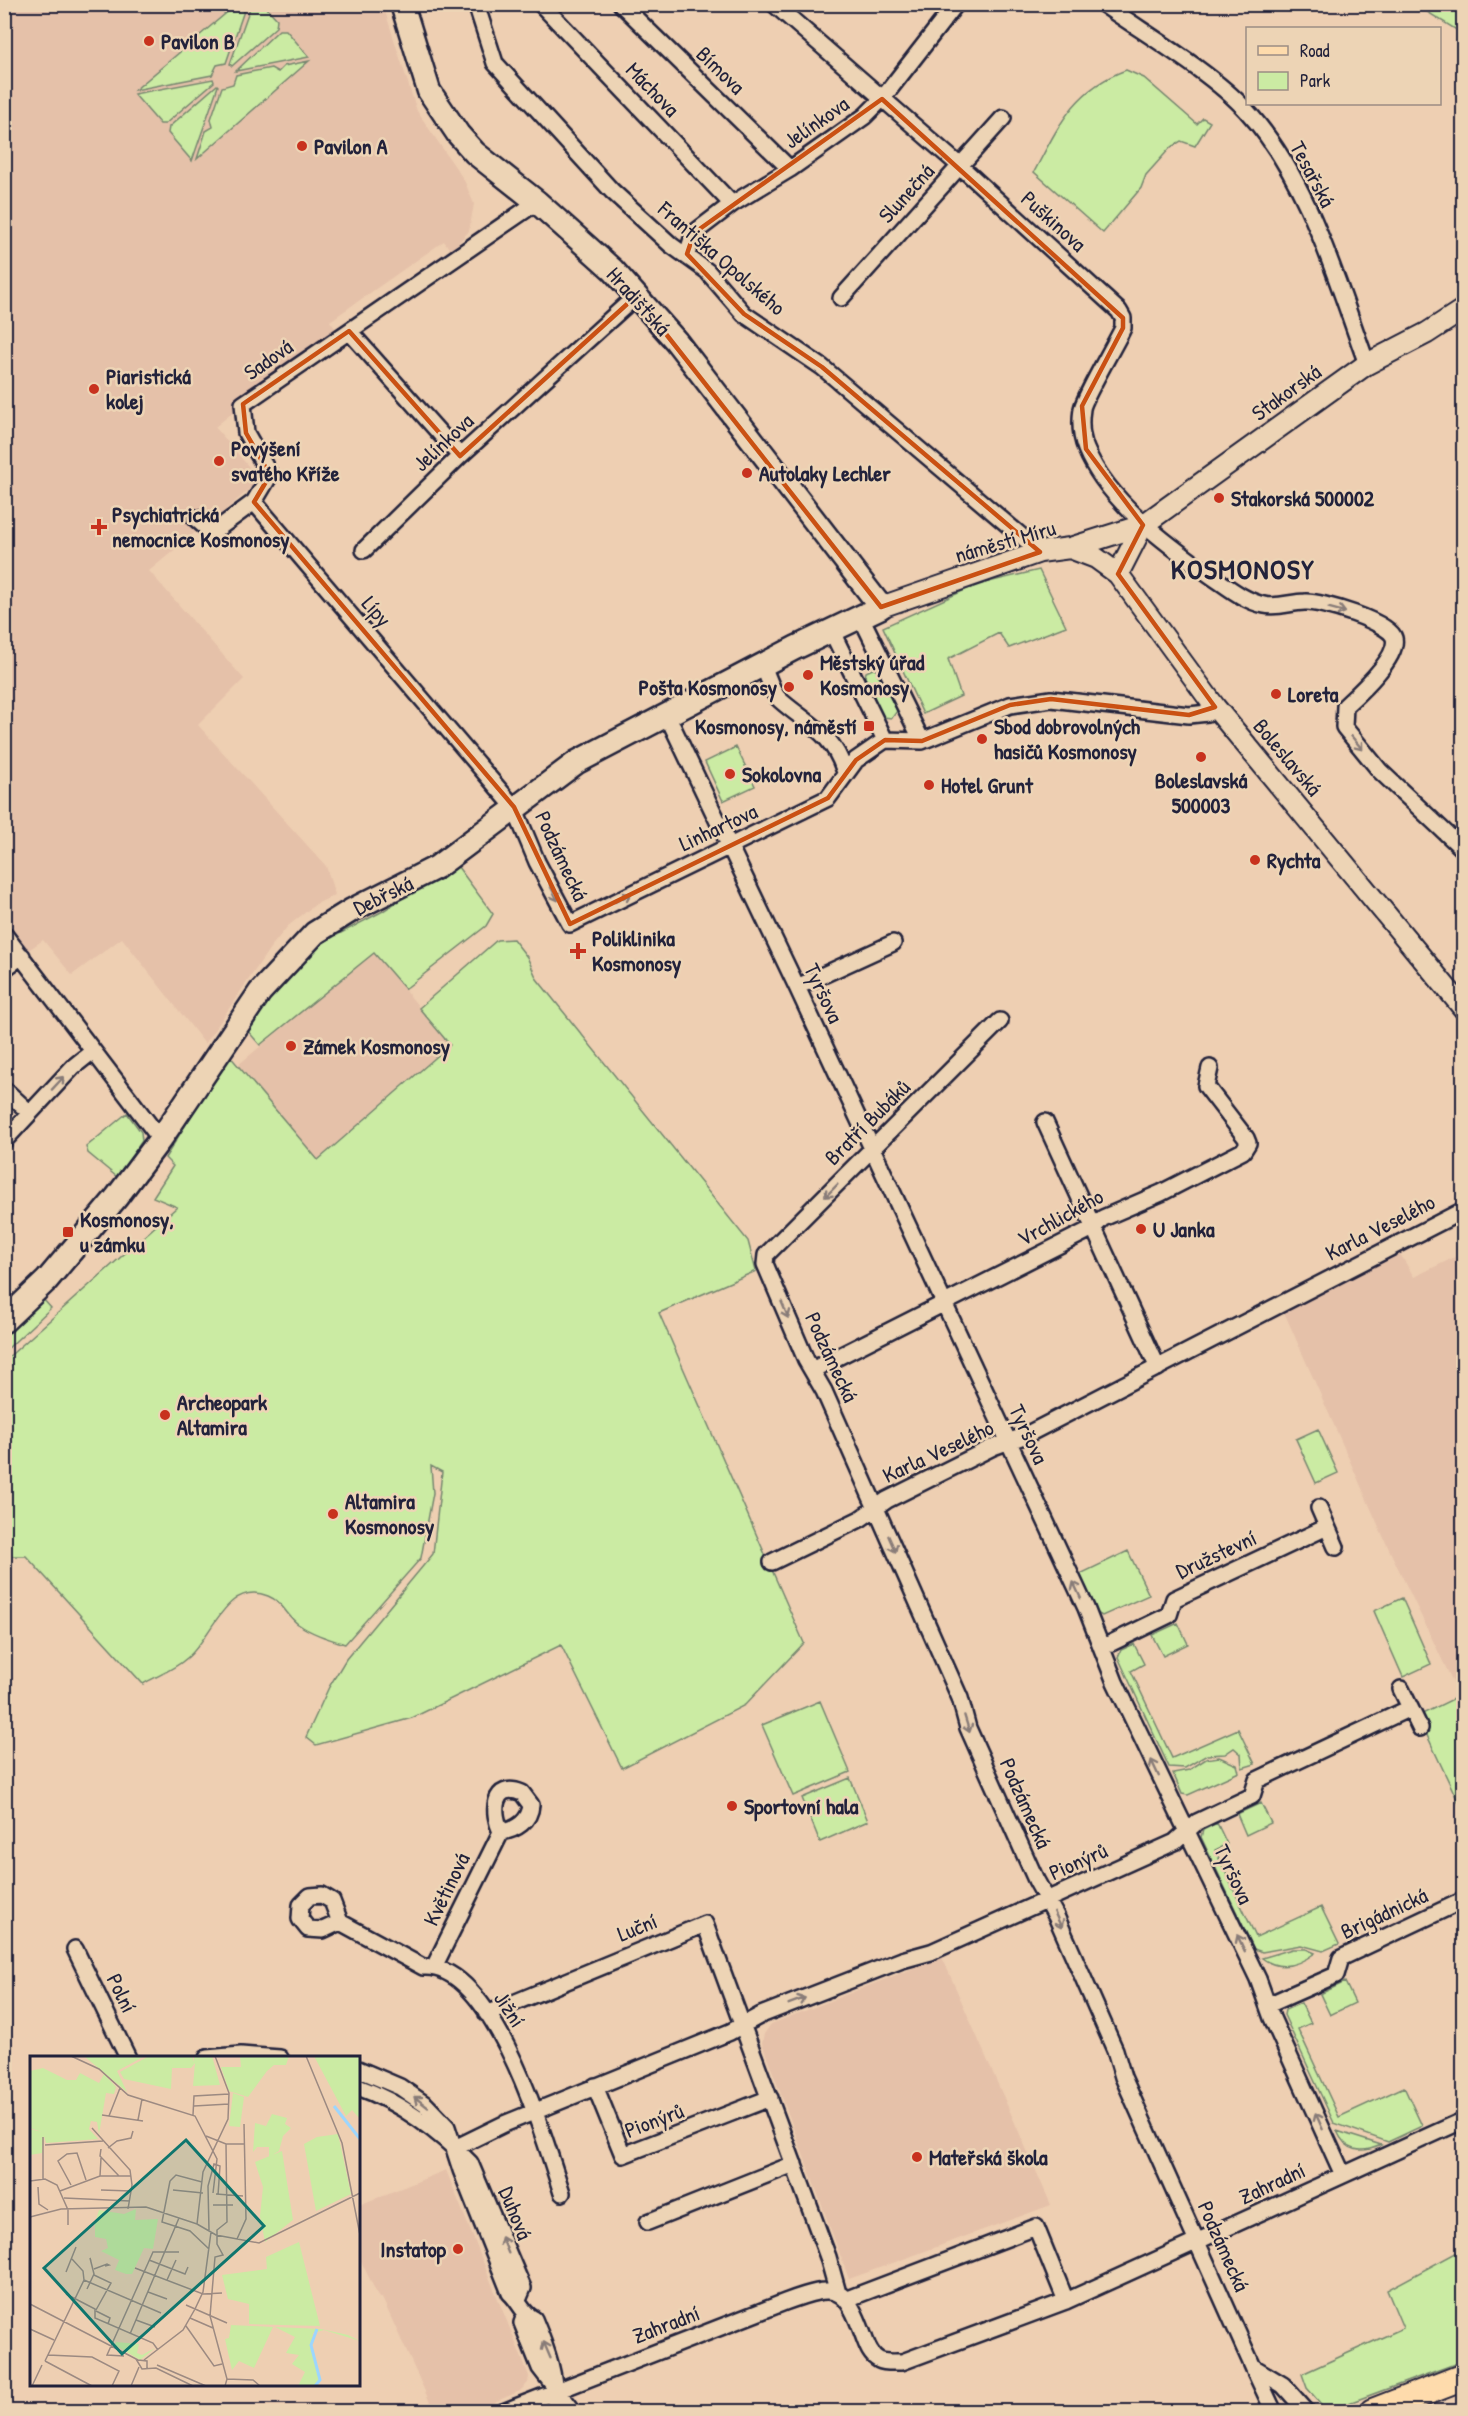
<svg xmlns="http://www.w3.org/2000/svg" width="1468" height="2416" font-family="'Patrick Hand',sans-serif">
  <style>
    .built { fill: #e5c1a9 }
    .green { fill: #cbeba3; stroke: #76866f; stroke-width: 1.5 }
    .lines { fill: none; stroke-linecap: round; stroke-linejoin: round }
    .minor-casing { stroke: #22223b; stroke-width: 20 }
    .tertiary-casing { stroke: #22223b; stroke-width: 24 }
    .secondary-casing { stroke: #22223b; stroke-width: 27 }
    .primary-casing { stroke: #22223b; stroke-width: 30 }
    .minor { stroke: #edd4b5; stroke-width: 15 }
    .tertiary { stroke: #edd4b5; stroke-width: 20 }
    .secondary { stroke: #edd4b5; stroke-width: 22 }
    .primary { stroke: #fedbac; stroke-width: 26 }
    .oneway { stroke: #887b78 }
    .marked { fill: none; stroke: #ca5113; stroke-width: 4.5; stroke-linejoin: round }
    .poi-dot { fill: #c8321e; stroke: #edd4b5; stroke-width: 2 }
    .labels { text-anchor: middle; stroke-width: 5; stroke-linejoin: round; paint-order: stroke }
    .poi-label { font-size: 22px; font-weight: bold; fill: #22223b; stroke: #edd4b5; text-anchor: start }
    .street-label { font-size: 22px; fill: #22223b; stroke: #edd4b5 }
    .district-label { font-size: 28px; font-weight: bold; letter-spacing: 1.5px; fill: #22223b; stroke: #edd4b5 }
    .inset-river { fill: none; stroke: #9dd6fd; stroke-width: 3 }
    .inset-road { fill: none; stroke: #9c8a82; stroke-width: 1.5 }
    .view { fill: #0f766e; fill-opacity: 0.15; stroke: #0f766e; stroke-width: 3 }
    .inset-edge { fill: none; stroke: #22223b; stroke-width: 3 }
  </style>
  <rect width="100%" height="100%" fill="#eecfb2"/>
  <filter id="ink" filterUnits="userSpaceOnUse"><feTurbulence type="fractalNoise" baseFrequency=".0167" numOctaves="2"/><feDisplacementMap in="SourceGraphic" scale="12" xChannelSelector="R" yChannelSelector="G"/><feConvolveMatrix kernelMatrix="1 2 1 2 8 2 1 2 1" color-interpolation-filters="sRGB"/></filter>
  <g filter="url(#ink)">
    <path class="built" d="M5,5H383L417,111L464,180L474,204L469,231L451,251L444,241L330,321L337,331L233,401L238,408L215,427L260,480L215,519L200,514L191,522L197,531L149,571L244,679L198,725L326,866L335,895L316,904L288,926L270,948L205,1044L122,938L72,975L43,940L27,951L5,920Z
      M374,952L450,1045L318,1160L238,1065Z
      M1399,1252L1414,1277L1463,1253V1703L1387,1545L1284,1312Z
      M942,1957L1051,2205L849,2279L762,2043L764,2034L771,2024Z
      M446,2170L529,2376L528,2383L520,2391L474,2411H434L382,2298H379L359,2257V2205Z"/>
    <path class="green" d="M237,4L246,5L226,63L217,65L212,75L135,90Z
      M251,5H264L277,19L276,27L232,66L230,64Z
      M1416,5H1463V34Z
      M279,30H286L309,57L236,71Z
      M309,61L197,159L206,131L213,127L211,119L222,87L233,84L236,75L271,68L278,72L284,66Z
      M1126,70L1144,78L1197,124L1203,118L1210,122L1195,146L1181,141L1171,147L1146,175L1141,188L1103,233L1034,172C1058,127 1074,89 1126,70Z
      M213,79L214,82L165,124H160L134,94Z
      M217,85L218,86L192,161L168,133L169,127Z
      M1039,570L1066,626L1009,648L999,633L948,659L961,696L923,714L883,627L976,585Z
      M875,668L897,711L892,718L883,717L865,677L866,672Z
      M736,747L755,786L723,801L705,762Z
      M455,863L493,914L486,926L405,989L374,953L260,1045L246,1029L274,985L314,947L383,911Z
      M513,939L527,957L537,979L748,1241L756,1271L659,1313L804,1643L745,1705L622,1768L561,1645L412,1718L316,1745L306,1737L329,1687L346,1659L433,1554L442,1472L431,1466L433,1493L421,1558L345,1644C329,1639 312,1634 298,1624C286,1615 283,1602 268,1596C226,1579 212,1638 187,1658C175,1669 157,1676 143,1684L26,1556H10L5,1548L4,1361L177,1207L153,1197L173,1166L165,1158L229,1055L318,1160L450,1045L419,1008L497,940Z
      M127,1113L141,1132L142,1141L117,1177L88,1153L86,1147Z
      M43,1299L51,1308L5,1351V1336Z
      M1318,1429L1338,1473L1316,1483L1296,1439Z
      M1128,1551L1149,1595L1102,1616L1097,1613L1080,1574Z
      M1402,1598L1431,1664L1403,1677L1374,1611Z
      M1178,1623L1188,1644L1163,1656L1152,1635Z
      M1134,1644L1144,1664L1131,1671L1172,1758L1238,1729L1255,1764L1242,1768L1241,1754L1234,1748L1225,1754L1207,1755L1185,1768L1169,1767L1118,1657L1121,1650Z
      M1455,1698L1463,1716V1812L1418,1716Z
      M820,1701L850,1772L793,1796L762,1725Z
      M1219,1757L1237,1765L1239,1772L1188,1795L1182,1794L1173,1773L1189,1770L1206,1759Z
      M850,1778L868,1821L820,1842L802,1798Z
      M1261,1803L1271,1823L1246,1835L1237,1814Z
      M1217,1823L1227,1844L1215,1850L1256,1937L1321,1907L1339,1944L1323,1951L1301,1945L1262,1952L1254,1949L1201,1837L1203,1830Z
      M1292,1949H1306L1315,1953C1299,1965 1280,1972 1262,1958Z
      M1345,1982L1355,2003L1330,2015L1320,1994Z
      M1301,2003L1311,2023L1298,2029L1339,2117L1404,2087L1422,2126L1388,2142L1334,2123L1284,2015L1285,2010Z
      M1337,2131L1381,2145C1362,2154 1346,2152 1337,2131Z
      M1463,2249V2361L1327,2411L1307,2388L1302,2374L1403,2328L1387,2290Z"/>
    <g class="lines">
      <defs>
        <path id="minor" d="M476,4L495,63L612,191L671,245L707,271L744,314L822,367L1040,552
          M541,4L732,204
          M621,4L790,169
          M774,4L960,166L1119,311L1123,318V328C1116,343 1083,399 1082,409C1080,422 1081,437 1086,449C1107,501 1169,546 1213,577C1229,588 1245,601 1264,605C1279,608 1291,602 1305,602C1321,601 1390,622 1394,638C1399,657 1358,694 1345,706L1344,727L1380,771L1464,850
          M1103,4C1147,35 1211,72 1246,110C1308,177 1336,280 1367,364
          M687,254L694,233L732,204L790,169L865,116L882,99L956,4
          M841,298L1003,118
          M349,331L460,456
          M254,502L514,807L537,862L570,924L828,798L856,760L885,740L922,741L1010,705L1051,699L1189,715L1208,713L1215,707
          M195,518L212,533L254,502L270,475L246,433L243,404L537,202
          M364,550L460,456L636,296
          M860,615L922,741
          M831,630L885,740
          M763,666C768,676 772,693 780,700C808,725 832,731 845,772
          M667,715L797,987L1086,1608L1115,1682L1258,1979L1272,2018L1343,2175
          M4,934L155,1132L162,1137
          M4,969L22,956
          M797,987L893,943
          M1000,1021L766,1255L765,1264L806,1360L824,1391L960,1698L968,1728L1036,1880L1056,1916L1115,2050L1123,2077L1253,2367L1283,2385L1307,2412
          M4,1089L30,1113
          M1045,1122L1158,1368
          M4,1141L73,1067L93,1051
          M812,1370L1093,1228L1103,1218L1161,1193L1243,1151L1248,1143L1246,1138L1206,1086L1210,1068
          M1319,1508L1336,1547
          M772,1562L860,1519L887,1500L993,1447L1024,1436L1464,1210
          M1103,1647L1169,1615L1174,1599L1327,1527
          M1401,1689L1420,1728
          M340,1922L332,1901L322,1895L310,1896L301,1905L300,1919L308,1929L323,1930L340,1922L423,1967C494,1962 545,2141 562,2193
          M75,1949L128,2058
          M434,1967L501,1832C492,1813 492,1781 522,1793L531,1805C530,1821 516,1830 501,1832
          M1268,2005L1336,1975L1341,1958L1464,1900
          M487,2014L705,1924L828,2257L838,2293
          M207,2058L241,2055L280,2058
          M358,2069L400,2087L426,2105L447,2127L461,2170L510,2293C520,2302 522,2313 534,2319C547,2350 557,2377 555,2412
          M595,2086L623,2155L770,2098
          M358,2087C400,2102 440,2132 470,2163L523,2288L518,2300
          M455,2148L504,2124L730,2032L761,2015L902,1960L931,1952L1175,1842L1197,1822L1252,1796L1257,1780L1410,1708
          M648,2222L794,2164
          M847,2299L1036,2227L1066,2301
          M525,2315L522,2323L540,2368L574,2412
          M1253,2367L1274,2412
          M503,2412L785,2302C837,2283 845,2285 864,2337C867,2345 870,2355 879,2360C885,2363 894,2362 902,2362L1066,2301L1464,2120"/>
        <path id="tertiary" d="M1070,548L1096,558L1118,574L1215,707L1464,1009
          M1118,574L1143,525
          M881,607L1040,552L1070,548L1143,525L1367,364L1427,333L1464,309"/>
        <path id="secondary" d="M4,1321L47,1280L116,1198L162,1137L260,992L315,933L352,910L437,867L577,762L795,648L881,607L676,341L613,270L537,202L475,153L458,134L429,91L402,4"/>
        <path id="primary" d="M1373,2412L1464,2377"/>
      </defs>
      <use href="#minor" class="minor-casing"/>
      <use href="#tertiary" class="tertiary-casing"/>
      <use href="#secondary" class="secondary-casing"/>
      <use href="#primary" class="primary-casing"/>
      <use href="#minor" class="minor"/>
      <use href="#tertiary" class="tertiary"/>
      <use href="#secondary" class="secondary"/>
      <use href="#primary" class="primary"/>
    </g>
    <defs><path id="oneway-shaft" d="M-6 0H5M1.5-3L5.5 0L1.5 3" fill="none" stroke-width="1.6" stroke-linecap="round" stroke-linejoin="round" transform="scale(1.5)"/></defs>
    <g class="oneway">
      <use href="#oneway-shaft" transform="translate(1337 610) rotate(15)"/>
      <use href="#oneway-shaft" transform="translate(1357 743) rotate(51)"/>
      <use href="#oneway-shaft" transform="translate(554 893) rotate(62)"/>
      <use href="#oneway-shaft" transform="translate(623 898) rotate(-26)"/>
      <use href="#oneway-shaft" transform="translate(58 1083) rotate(-47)"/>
      <use href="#oneway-shaft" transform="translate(831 1191) rotate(135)"/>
      <use href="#oneway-shaft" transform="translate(785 1310) rotate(67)"/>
      <use href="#oneway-shaft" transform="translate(892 1544) rotate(66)"/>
      <use href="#oneway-shaft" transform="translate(1077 1590) rotate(-115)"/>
      <use href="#oneway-shaft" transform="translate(967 1724) rotate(73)"/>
      <use href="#oneway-shaft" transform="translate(1155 1768) rotate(-115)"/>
      <use href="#oneway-shaft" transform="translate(1058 1920) rotate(65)"/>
      <use href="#oneway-shaft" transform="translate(1241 1943) rotate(-115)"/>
      <use href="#oneway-shaft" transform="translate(797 2001) rotate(-21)"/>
      <use href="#oneway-shaft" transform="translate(421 2102) rotate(-142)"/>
      <use href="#oneway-shaft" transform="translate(1319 2121) rotate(-114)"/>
      <use href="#oneway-shaft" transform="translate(505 2245) rotate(-112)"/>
      <use href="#oneway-shaft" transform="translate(547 2350) rotate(-113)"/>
    </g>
  </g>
  <path class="marked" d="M882,99L1123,318V328L1082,406L1086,449L1143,525L1118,574L1215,707L1189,715L1051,699L1010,705L922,741L885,740L856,760L828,798L570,924L514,807L254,502L270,475L246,433L243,404L349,331L460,456L636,296L881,607L1040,552L822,367L744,314L687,254L694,233Z"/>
  <g class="poi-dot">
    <circle cx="149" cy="41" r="6"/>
    <circle cx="302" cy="146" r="6"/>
    <circle cx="94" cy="389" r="6"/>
    <circle cx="219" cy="461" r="6"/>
    <circle cx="747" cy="473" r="6"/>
    <circle cx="1219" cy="498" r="6"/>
    <path d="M96 518h6v6h6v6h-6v6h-6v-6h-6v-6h6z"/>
    <circle cx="808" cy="675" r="6"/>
    <circle cx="789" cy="687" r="6"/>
    <circle cx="1276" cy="694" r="6"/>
    <rect x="863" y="720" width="12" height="12" rx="3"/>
    <circle cx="982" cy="739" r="6"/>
    <circle cx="1201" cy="757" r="6"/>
    <circle cx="730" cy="774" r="6"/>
    <circle cx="929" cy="785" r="6"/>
    <circle cx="1255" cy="860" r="6"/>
    <path d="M575 942h6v6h6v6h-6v6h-6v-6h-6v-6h6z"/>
    <circle cx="291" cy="1046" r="6"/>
    <circle cx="1141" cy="1229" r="6"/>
    <rect x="62" y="1226" width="12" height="12" rx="3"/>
    <circle cx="165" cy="1415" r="6"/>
    <circle cx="333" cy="1514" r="6"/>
    <circle cx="732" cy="1806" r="6"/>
    <circle cx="917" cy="2157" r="6"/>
    <circle cx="458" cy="2249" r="6"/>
  </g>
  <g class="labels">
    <g class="poi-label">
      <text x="161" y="49">Pavilon B</text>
      <text x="314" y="154">Pavilon A</text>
      <text x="106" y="384">Piaristická<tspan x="106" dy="25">kolej</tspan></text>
      <text x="231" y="456">Povýšení<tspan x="231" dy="25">svatého Kříže</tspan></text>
      <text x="759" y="481">Autolaky Lechler</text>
      <text x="1231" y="506">Stakorská 500002</text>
      <text x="112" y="522">Psychiatrická<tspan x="112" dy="25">nemocnice Kosmonosy</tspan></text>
      <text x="820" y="670">Městský úřad<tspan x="820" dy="25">Kosmonosy</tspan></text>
      <text x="777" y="695" text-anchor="end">Pošta Kosmonosy</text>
      <text x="1288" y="702">Loreta</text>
      <text x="857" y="734" text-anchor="end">Kosmonosy, náměstí</text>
      <text x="994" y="734">Sbod dobrovolných<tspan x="994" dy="25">hasičů Kosmonosy</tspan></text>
      <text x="742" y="782">Sokolovna</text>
      <text x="1201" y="788" text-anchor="middle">Boleslavská<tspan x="1201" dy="25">500003</tspan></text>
      <text x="941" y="793">Hotel Grunt</text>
      <text x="1267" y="868">Rychta</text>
      <text x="592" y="946">Poliklinika<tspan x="592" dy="25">Kosmonosy</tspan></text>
      <text x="303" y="1054">Zámek Kosmonosy</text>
      <text x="80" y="1227">Kosmonosy,<tspan x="80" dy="25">u zámku</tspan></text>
      <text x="1153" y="1237">U Janka</text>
      <text x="177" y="1410">Archeopark<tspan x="177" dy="25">Altamira</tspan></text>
      <text x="345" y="1509">Altamira<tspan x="345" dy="25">Kosmonosy</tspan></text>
      <text x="744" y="1814">Sportovní hala</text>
      <text x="929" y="2165">Mateřská škola</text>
      <text x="446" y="2257" text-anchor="end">Instatop</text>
    </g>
    <g class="street-label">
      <text transform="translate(721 70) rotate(44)" y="8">Bímova</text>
      <text transform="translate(653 89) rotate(46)" y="8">Máchova</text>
      <text transform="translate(816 122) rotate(-35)" y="8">Jelínkova</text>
      <text transform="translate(1313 174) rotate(62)" y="8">Tesařská</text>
      <text transform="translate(906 193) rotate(-48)" y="8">Slunečná</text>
      <text transform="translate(1054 221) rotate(42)" y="8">Puškinova</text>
      <text transform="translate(722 258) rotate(41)" y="8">Františka Opolského</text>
      <text transform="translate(639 301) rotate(48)" y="8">Hradišťská</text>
      <text transform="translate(268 359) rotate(-35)" y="8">Sadová</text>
      <text transform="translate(1286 392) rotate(-36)" y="8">Stakorská</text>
      <text transform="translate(443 442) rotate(-43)" y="8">Jelínkova</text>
      <text transform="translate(1005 541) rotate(-16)" y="8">náměstí Míru</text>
      <text transform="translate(377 611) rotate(49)" y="8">Lípy</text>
      <text transform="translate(1288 757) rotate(50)" y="8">Boleslavská</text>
      <text transform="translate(718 827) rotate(-25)" y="8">Linhartova</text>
      <text transform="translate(562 856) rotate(65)" y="8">Podzámecká</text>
      <text transform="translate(383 895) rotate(-26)" y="8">Debřská</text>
      <text transform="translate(824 993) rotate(65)" y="8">Tyršova</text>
      <text transform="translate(867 1122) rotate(-45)" y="8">Bratří Bubáků</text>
      <text transform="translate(1060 1217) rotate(-29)" y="8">Vrchlického</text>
      <text transform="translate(1380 1227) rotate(-27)" y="8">Karla Veselého</text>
      <text transform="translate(832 1357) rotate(65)" y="8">Podzámecká</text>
      <text transform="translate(1029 1434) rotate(65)" y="8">Tyršova</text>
      <text transform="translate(938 1451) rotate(-25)" y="8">Karla Veselého</text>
      <text transform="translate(1216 1554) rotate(-25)" y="8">Družstevní</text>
      <text transform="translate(1026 1803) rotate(66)" y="8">Podzámecká</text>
      <text transform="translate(1078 1861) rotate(-24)" y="8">Pionýrů</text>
      <text transform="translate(1234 1874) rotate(65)" y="8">Tyršova</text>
      <text transform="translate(446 1889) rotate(-64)" y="8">Květinová</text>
      <text transform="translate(1384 1913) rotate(-25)" y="8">Brigádnická</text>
      <text transform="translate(637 1927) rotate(-22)" y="8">Luční</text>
      <text transform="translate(122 1993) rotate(64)" y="8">Polní</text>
      <text transform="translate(510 2009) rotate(57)" y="8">Jižní</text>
      <text transform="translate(654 2120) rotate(-21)" y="8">Pionýrů</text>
      <text transform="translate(1272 2183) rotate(-25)" y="8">Zahradní</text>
      <text transform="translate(516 2213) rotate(68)" y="8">Duhová</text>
      <text transform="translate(1224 2246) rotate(66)" y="8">Podzámecká</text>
      <text transform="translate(666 2324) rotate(-21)" y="8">Zahradní</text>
    </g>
    <g class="district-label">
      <text x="1243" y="579">KOSMONOSY</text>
    </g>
  </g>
  <g transform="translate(30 2056)">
    <rect width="330" height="330" fill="#eecfb2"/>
    <path d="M54,0L98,1L115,0L87,15L97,36ZM119,0H162L164,6V0H182L190,29L163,30L165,7L161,12H142L141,33L94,23L90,16ZM210,0H259L256,9H244L237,15L218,41L199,35L191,11H211ZM284,0H330V63L322,54L316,60ZM13,12L37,24H46L50,17L69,27L74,18L86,31L84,38L76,37L69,78L67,66L61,65L59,73L68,83L16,87L14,80L12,97L0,99V73L12,76L0,72V15ZM203,37L214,41L210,71L199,70ZM242,58L257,62L255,68L261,72L253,80L249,95L239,101V91H227L223,96L225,67L236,70ZM308,78L321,138L286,155L274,88L287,81ZM252,95L263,164L235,186L230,160L233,131L225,106ZM106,153L105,164L128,163L123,193L114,192L102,218H96L85,214L89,204L71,195L78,192L76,183L65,181V167L69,154L94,158ZM269,186L290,270L219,268V248L198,243L192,219L237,213L236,201ZM201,269L243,271L224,312L209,305L202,314L195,283L199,282ZM245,271L291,273L318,279L330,285L294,274L283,277L282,289L290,325L286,330H268L275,316L262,308L269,299L256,297L265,281ZM86,286L109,288L107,297L112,299L125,292L110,304L85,289Z" fill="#cbeba3"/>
    <path class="inset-river" d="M304,50L330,83M285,330L290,324L281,289L287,273"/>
    <path class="inset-road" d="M41,0L69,13L98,39L165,60L187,103L183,137M276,0L312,87L330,179M164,50L199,48M72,59L113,65M163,59L164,40L199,38M79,60L90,32M108,64L112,43M62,72L100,114L102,129L98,153M176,80L196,88H215M15,89L73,85M78,92L87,85L101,82L103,75M71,93L70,100L89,120M70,120L71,102M13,123V81M0,125L15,123L27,129L38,154V169M140,125L132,166L160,175L179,193M140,125L146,119L172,126M41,129L28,105L37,98L47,97L56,124M8,131L9,148L18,154M71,134L101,135M143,134L173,137M30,135L70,120H101M186,138L213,140M34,142L100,145M183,149H203M0,161L31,153L116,151L167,168L173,116L198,63L199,37L185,0M167,168L186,179L229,187L330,137M179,174L178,130L184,108L190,110L188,139M207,183L216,163L214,68M119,204L155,218L158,211M105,212L173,238L192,237M64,213L77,208L79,209L75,210M36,216L46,191M64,219L81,227L66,254M54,224L131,257M137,224L146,204M57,233L64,218L60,202L61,205M118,236L137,243M36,238L65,253V262L123,287L128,294M0,248L108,304L117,305V312M156,249L197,267M66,255L80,262L78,268M160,262L183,272M106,264L125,271M156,270L184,310L192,308M0,273L24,284M100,278L149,162M18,299L62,301L89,315L82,330M94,300L77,299L123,196H149M106,303L112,313L126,312L163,330M114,304L153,274L165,253L173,236L181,176M15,305L54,224L53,215L42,203M15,305L62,330M127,309L176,330M197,323L223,324L230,330M2,330L12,309M101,330L109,311M195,330L197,323L180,260L185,201L193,199L187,188V174L197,166L196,88"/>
    <path class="view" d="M156,84L234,170L92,298L14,212Z"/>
    <rect width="330" height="330" class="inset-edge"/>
  </g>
  <rect width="1468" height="2416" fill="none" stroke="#edd4b5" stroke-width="24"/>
  <rect x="12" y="12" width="1444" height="2392" fill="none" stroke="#22223b" stroke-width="2" filter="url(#ink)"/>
  <rect x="1246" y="27" width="195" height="78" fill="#edd4b5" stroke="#9c8d84" stroke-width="1.5"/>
  <rect x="1258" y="46" width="30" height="9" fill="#fedbac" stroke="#9c8d84" stroke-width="1.5"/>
  <text x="1300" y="57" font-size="18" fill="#22223b">Road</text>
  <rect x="1258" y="72" width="30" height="18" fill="#cbeba3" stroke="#9c8d84" stroke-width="1.5"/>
  <text x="1300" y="87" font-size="18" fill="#22223b">Park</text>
</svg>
